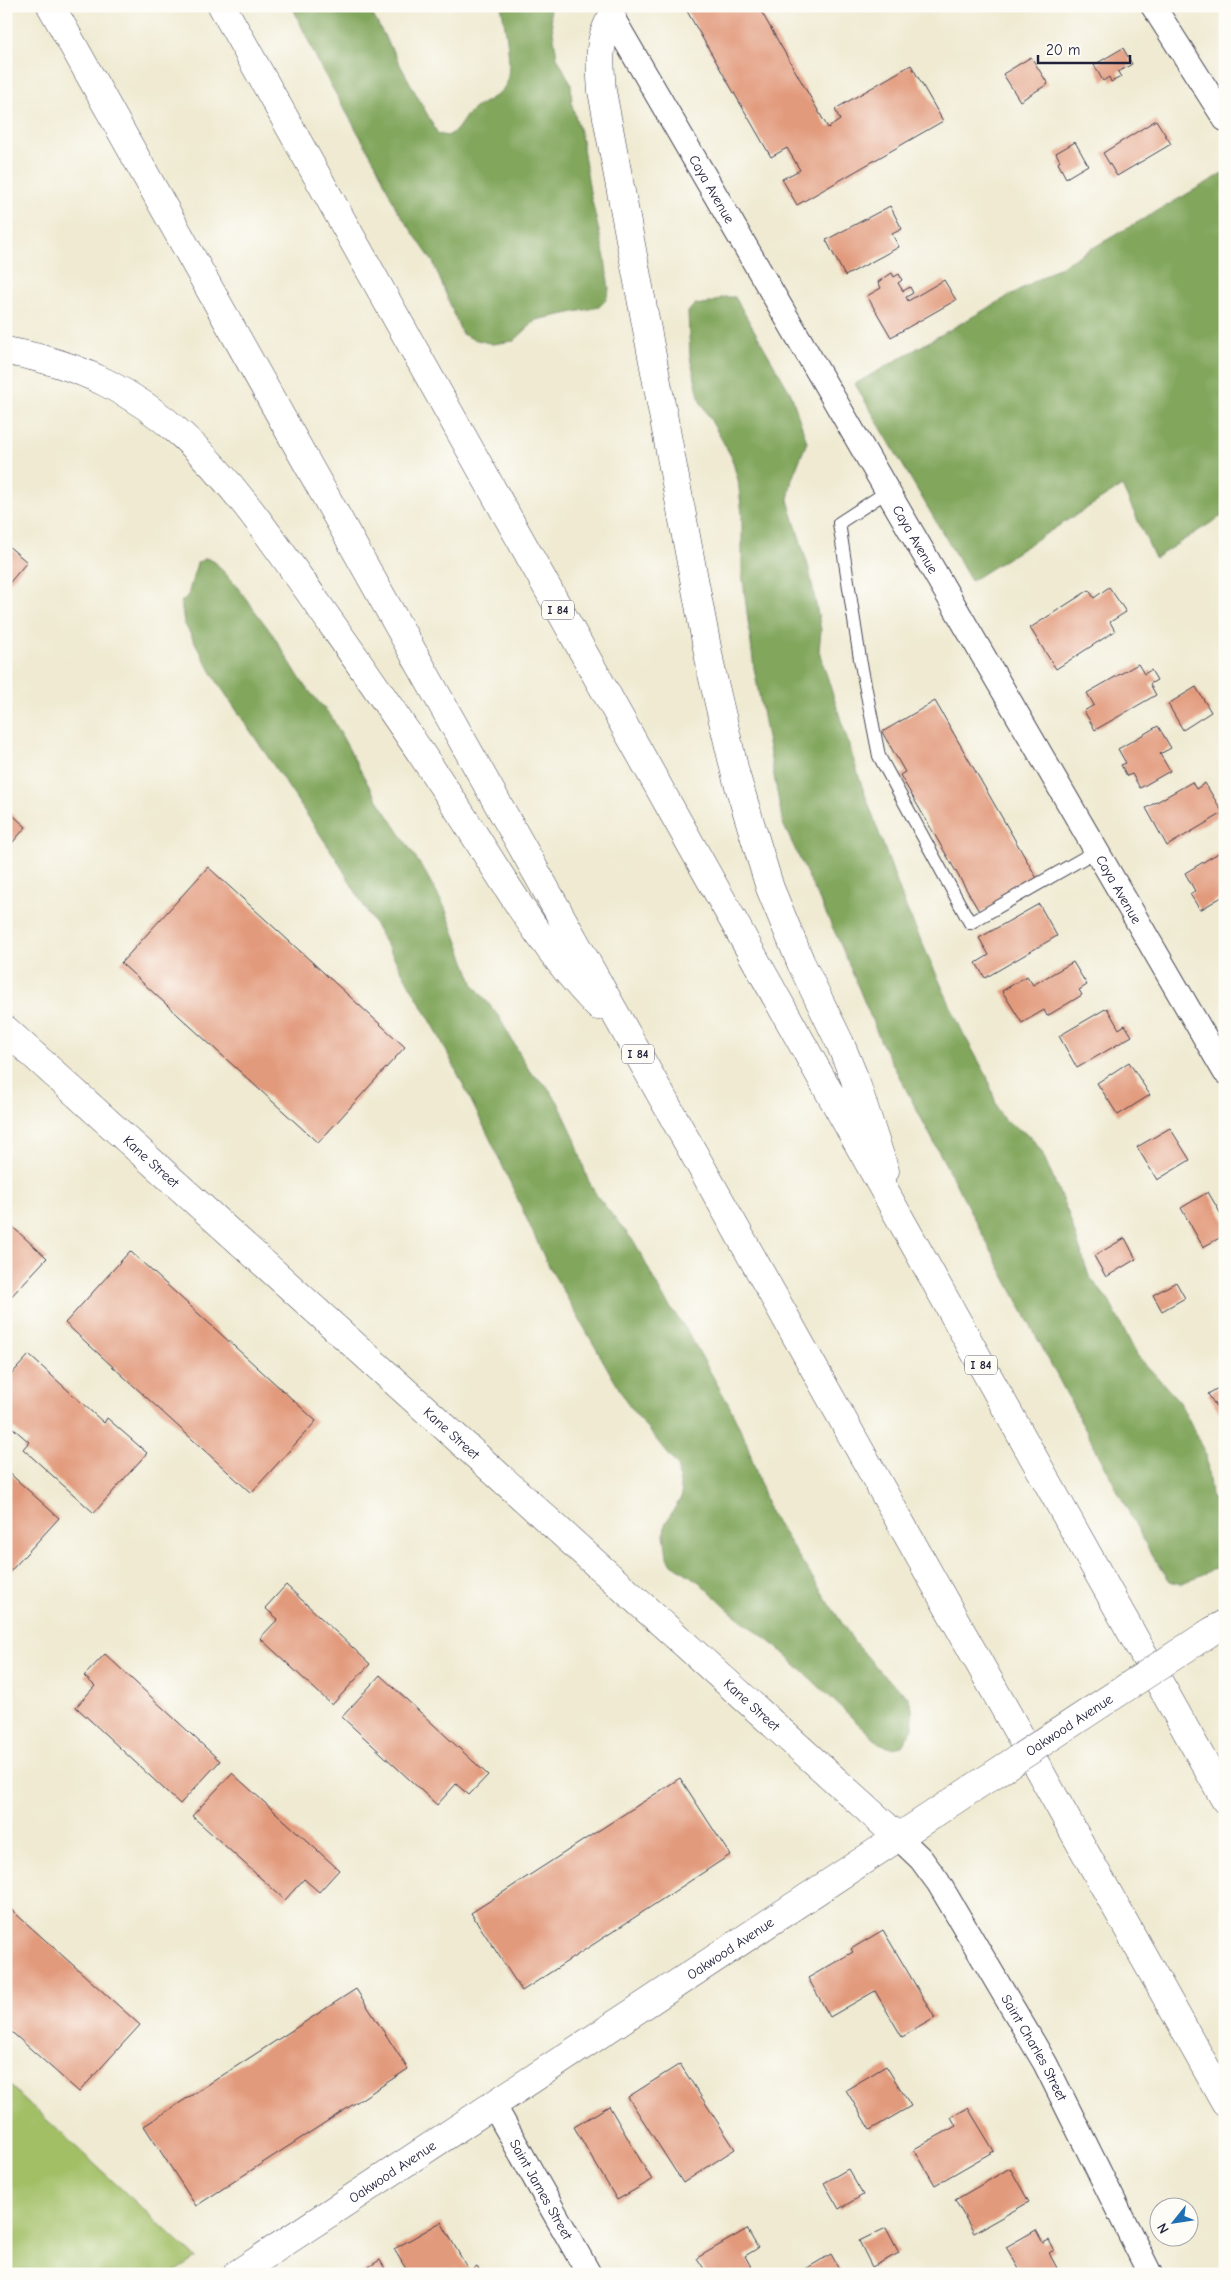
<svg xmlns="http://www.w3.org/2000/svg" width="1231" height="2280" font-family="'Comic Neue',sans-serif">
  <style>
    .green { fill: #a2bf66; stroke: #627050 }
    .forest { fill: #81a65b; stroke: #52644b }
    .building { fill: #e29a7c }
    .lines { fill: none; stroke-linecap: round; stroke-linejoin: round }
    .lane-casing { stroke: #414052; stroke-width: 14 }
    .street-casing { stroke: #414052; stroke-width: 26 }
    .secondary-casing { stroke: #414052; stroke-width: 29 }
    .highway-casing { stroke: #414052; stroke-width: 29 }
    .lane { stroke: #fff; stroke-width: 12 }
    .street { stroke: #fff; stroke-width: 24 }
    .secondary { stroke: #fff; stroke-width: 28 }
    .highway { stroke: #fff; stroke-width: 28 }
    .secondary-bridge-casing { stroke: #414052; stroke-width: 29; stroke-linecap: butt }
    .secondary-bridge { stroke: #fff; stroke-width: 28 }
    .labels { text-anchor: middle; stroke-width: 4.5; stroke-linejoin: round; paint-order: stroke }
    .shield { fill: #fdfcf7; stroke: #646373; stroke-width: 1 }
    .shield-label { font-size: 12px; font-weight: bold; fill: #22223b }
    .street-label { font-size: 14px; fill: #22223b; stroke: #fdfcf7 }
  </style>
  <rect width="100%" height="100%" fill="#fdfcf7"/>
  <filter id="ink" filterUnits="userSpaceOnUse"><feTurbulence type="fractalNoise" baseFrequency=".02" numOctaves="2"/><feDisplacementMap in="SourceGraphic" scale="10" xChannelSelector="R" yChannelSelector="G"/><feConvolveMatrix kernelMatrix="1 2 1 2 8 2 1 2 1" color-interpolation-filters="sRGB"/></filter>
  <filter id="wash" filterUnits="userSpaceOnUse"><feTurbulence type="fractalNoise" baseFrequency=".0096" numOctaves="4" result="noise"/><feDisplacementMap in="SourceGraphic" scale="20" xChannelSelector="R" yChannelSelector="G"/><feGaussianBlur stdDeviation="1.12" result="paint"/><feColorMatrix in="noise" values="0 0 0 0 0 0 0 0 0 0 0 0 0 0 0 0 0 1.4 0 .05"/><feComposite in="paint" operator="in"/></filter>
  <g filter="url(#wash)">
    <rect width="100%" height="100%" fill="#efead1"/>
    <path class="green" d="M6,2082L196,2258L171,2274H6Z"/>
    <path class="forest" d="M292,6H368L438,134L447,136C459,131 460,123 468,114C477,104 493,100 503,89C515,76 505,24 501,6H549L557,57L571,84L572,105L581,135L590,192L605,258L609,290L606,300L599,307L536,320L514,341L493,344L473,339L462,334L433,262L396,208L377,166L321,68Z
      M1222,174L1225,178V514L1155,558L1122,486L971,581L855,384Z
      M724,297H735L791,394L807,442L792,479L788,500L809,569L821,630L819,651L861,783L905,905L962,1031L987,1076L998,1110L1004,1120L1030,1136L1042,1152L1068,1213L1089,1276L1109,1301L1137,1355L1179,1401L1206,1455L1211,1495L1225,1518V1557L1217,1568L1180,1584L1170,1581L1151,1554L881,1042L840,943L783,824L754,668L742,573V514L738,480L731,456L700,401L690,357L688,312L695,304L705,305Z
      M206,558L215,562L238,588L273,635L304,685L331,716L369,786L425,872L445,908L474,985L499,1017L530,1072L546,1085L558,1102L575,1139L587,1178L597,1196L635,1243L663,1297L686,1329L729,1405L746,1441L769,1511L853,1640L884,1676L908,1697L912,1707L913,1728L902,1746L892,1748L881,1745L777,1647L731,1612L699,1582L672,1564L667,1556L664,1534L665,1524L682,1496L677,1465L629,1406L546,1261L492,1143L436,1030L336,858L216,680L184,623L181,602L188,595L197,563Z"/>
    <g id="blocks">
      <path class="building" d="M684,6H758L828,128L840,120L835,109L911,65L943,121L797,205L782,179L800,170L787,148L771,157Z
        M1123,48L1132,64L1118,72L1121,77L1111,82L1109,77L1103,81L1094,65Z
        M1031,57L1048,84L1020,101L1003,74Z
        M1156,120L1171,144L1117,176L1103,153Z
        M1075,142L1088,165L1066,178L1058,163L1060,161L1056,153Z
        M890,206L902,229L892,234L899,247L845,276L826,240Z
        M892,273L894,277L899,274L902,280L898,283L903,291L910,287L913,293L906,297L908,301L944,280L956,300L891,337L867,296L881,288L878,282Z
        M6,544L27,562L6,587Z
        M1109,587L1126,612L1110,622L1115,631L1056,669L1030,628L1089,590L1094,598Z
        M1138,664L1144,674L1151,670L1157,680L1150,684L1156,695L1095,730L1084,711L1094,705L1087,693Z
        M1196,687L1211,712L1183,730L1168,704Z
        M935,701L1038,880L980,913L900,775L905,772L882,732Z
        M1158,726L1171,748L1160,754L1170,771L1140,788L1132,774L1127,776L1121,765L1126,763L1118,749Z
        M1192,782L1196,789L1205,783L1223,813L1167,846L1146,808Z
        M6,809L26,827L6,850Z
        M1225,849V895L1200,910L1190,894L1195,891L1185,873Z
        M208,867L405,1047L318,1143L121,963Z
        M1039,904L1057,936L985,978L976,963L989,955L979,938Z
        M1073,962L1087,985L1079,990L1082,995L1047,1016L1044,1010L1022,1023L1002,991L1027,976L1033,985Z
        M1107,1008L1119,1029L1125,1025L1132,1036L1077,1068L1059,1036Z
        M1129,1062L1150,1095L1118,1115L1097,1083Z
        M1170,1128L1190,1160L1157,1180L1137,1147Z
        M1208,1192L1225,1221V1235L1203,1247L1181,1208Z
        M6,1221L47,1258L6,1302Z
        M1125,1238L1136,1259L1106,1277L1094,1256Z
        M130,1251L316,1421L251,1493L65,1323Z
        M1176,1282L1185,1298L1162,1311L1153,1295Z
        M29,1355L104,1423L107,1418L147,1453L94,1513L23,1449L29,1442L6,1422V1380Z
        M1225,1384V1410L1220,1413L1208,1394Z
        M6,1470L59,1518L6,1576Z
        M286,1585L370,1664L332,1705L260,1638L278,1619L265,1608Z
        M105,1654L220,1761L180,1804L76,1707L95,1686L84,1676Z
        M380,1675L488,1775L469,1795L456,1784L437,1805L342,1717Z
        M232,1773L339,1870L319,1892L304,1879L285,1900L192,1816Z
        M680,1778L730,1855L522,1991L471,1913Z
        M6,1905L140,2025L79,2092L6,2027Z
        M883,1930L935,2018L902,2037L875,1991L830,2017L808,1978L853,1952L851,1949Z
        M356,1989L408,2069L196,2206L144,2126Z
        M680,2064L735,2149L683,2183L628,2097Z
        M886,2066L911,2106L870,2130L846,2090Z
        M609,2106L652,2180L617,2200L574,2127Z
        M968,2108L994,2151L935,2185L914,2149L956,2126L951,2117Z
        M1010,2168L1029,2202L974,2233L955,2200Z
        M848,2169L863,2195L839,2209L824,2183Z
        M441,2222L469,2271L477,2266L482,2274H409L394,2249Z
        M886,2228L899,2253L872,2267L859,2241Z
        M747,2229L758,2248L745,2256L755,2274H703L706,2272L697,2258Z
        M1036,2230L1043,2243L1049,2240L1054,2250L1049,2253L1057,2268L1047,2274H1022L1006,2247Z
        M831,2254L842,2274H797Z
        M380,2260L388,2274H357Z"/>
    </g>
  </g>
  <g filter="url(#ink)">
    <use href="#blocks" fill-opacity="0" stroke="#414052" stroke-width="1"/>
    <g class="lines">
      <defs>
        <path id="lane" d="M888,491L839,523L860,659L879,756L970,923L1096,851"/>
        <g id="street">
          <path d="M1153,6L1225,119"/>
          <path id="s1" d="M612,17L1225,1072"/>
          <path id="s2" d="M898,1837L921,1859L938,1882L1045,2063L1150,2274"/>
          <path id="s3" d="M493,2104L589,2274"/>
        </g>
        <g id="secondary">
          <path id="s4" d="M6,1030L898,1837"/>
          <path d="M1209,1633L1225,1623"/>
          <path id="s5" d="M237,2274L973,1788"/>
        </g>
        <path id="highway" d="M51,6L1225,2102
          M222,6L1225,1800
          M612,17C597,40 600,64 602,91L712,674L736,776L770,888L801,963L840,1043L854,1077L885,1171
          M6,351C165,378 231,481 317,603C366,673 415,742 461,814C505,882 541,947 598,1006"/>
      </defs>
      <use href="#lane" class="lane-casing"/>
      <use href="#street" class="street-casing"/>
      <use href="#secondary" class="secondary-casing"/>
      <use href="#highway" class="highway-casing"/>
      <use href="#lane" class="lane"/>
      <use href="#street" class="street"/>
      <use href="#secondary" class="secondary"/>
      <use href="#highway" class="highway"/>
      <defs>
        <g id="secondary-bridge">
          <path id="s6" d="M973,1788L1209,1633"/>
        </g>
      </defs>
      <use href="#secondary-bridge" class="secondary-bridge-casing"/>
      <use href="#secondary-bridge" class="secondary-bridge"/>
    </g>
  </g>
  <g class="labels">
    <g class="shield">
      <rect x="542" y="600.5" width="32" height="19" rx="4"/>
      <rect x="622" y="1044.5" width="32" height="19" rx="4"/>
      <rect x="965" y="1355.5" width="32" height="19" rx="4"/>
    </g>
    <g class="shield-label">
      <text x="558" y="614">I 84</text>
      <text x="638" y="1058">I 84</text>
      <text x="981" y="1369">I 84</text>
    </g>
    <g class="street-label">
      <text dy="5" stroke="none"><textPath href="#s1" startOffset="199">Caya Avenue</textPath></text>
      <text dy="5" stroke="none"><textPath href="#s1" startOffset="604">Caya Avenue</textPath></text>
      <text dy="5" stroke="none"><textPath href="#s1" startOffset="1009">Caya Avenue</textPath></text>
      <text dy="5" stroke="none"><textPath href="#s4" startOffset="196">Kane Street</textPath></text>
      <text dy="5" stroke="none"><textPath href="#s4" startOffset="601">Kane Street</textPath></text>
      <text dy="5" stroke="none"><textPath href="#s4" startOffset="1006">Kane Street</textPath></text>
      <text dy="5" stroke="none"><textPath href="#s6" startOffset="115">Oakwood Avenue</textPath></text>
      <text dy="5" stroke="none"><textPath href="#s5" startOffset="591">Oakwood Avenue</textPath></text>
      <text dy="5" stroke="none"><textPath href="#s2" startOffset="252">Saint Charles Street</textPath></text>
      <text dy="5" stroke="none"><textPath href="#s5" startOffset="186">Oakwood Avenue</textPath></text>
      <text dy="5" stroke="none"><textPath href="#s3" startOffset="98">Saint James Street</textPath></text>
    </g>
  </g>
  <rect width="1231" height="2280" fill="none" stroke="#fdfcf7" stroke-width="25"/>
  <g transform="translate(1174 2222) rotate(240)"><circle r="24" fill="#fdfcf7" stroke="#a5a5ac"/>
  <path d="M0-4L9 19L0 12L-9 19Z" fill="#1f6fb2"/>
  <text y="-8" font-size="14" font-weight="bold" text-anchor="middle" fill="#22223b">N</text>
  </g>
  <path d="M1038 55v8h92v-8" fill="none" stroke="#22223b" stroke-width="2.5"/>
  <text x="1046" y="55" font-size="15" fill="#22223b" stroke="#fdfcf7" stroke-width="4" paint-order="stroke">20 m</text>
</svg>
